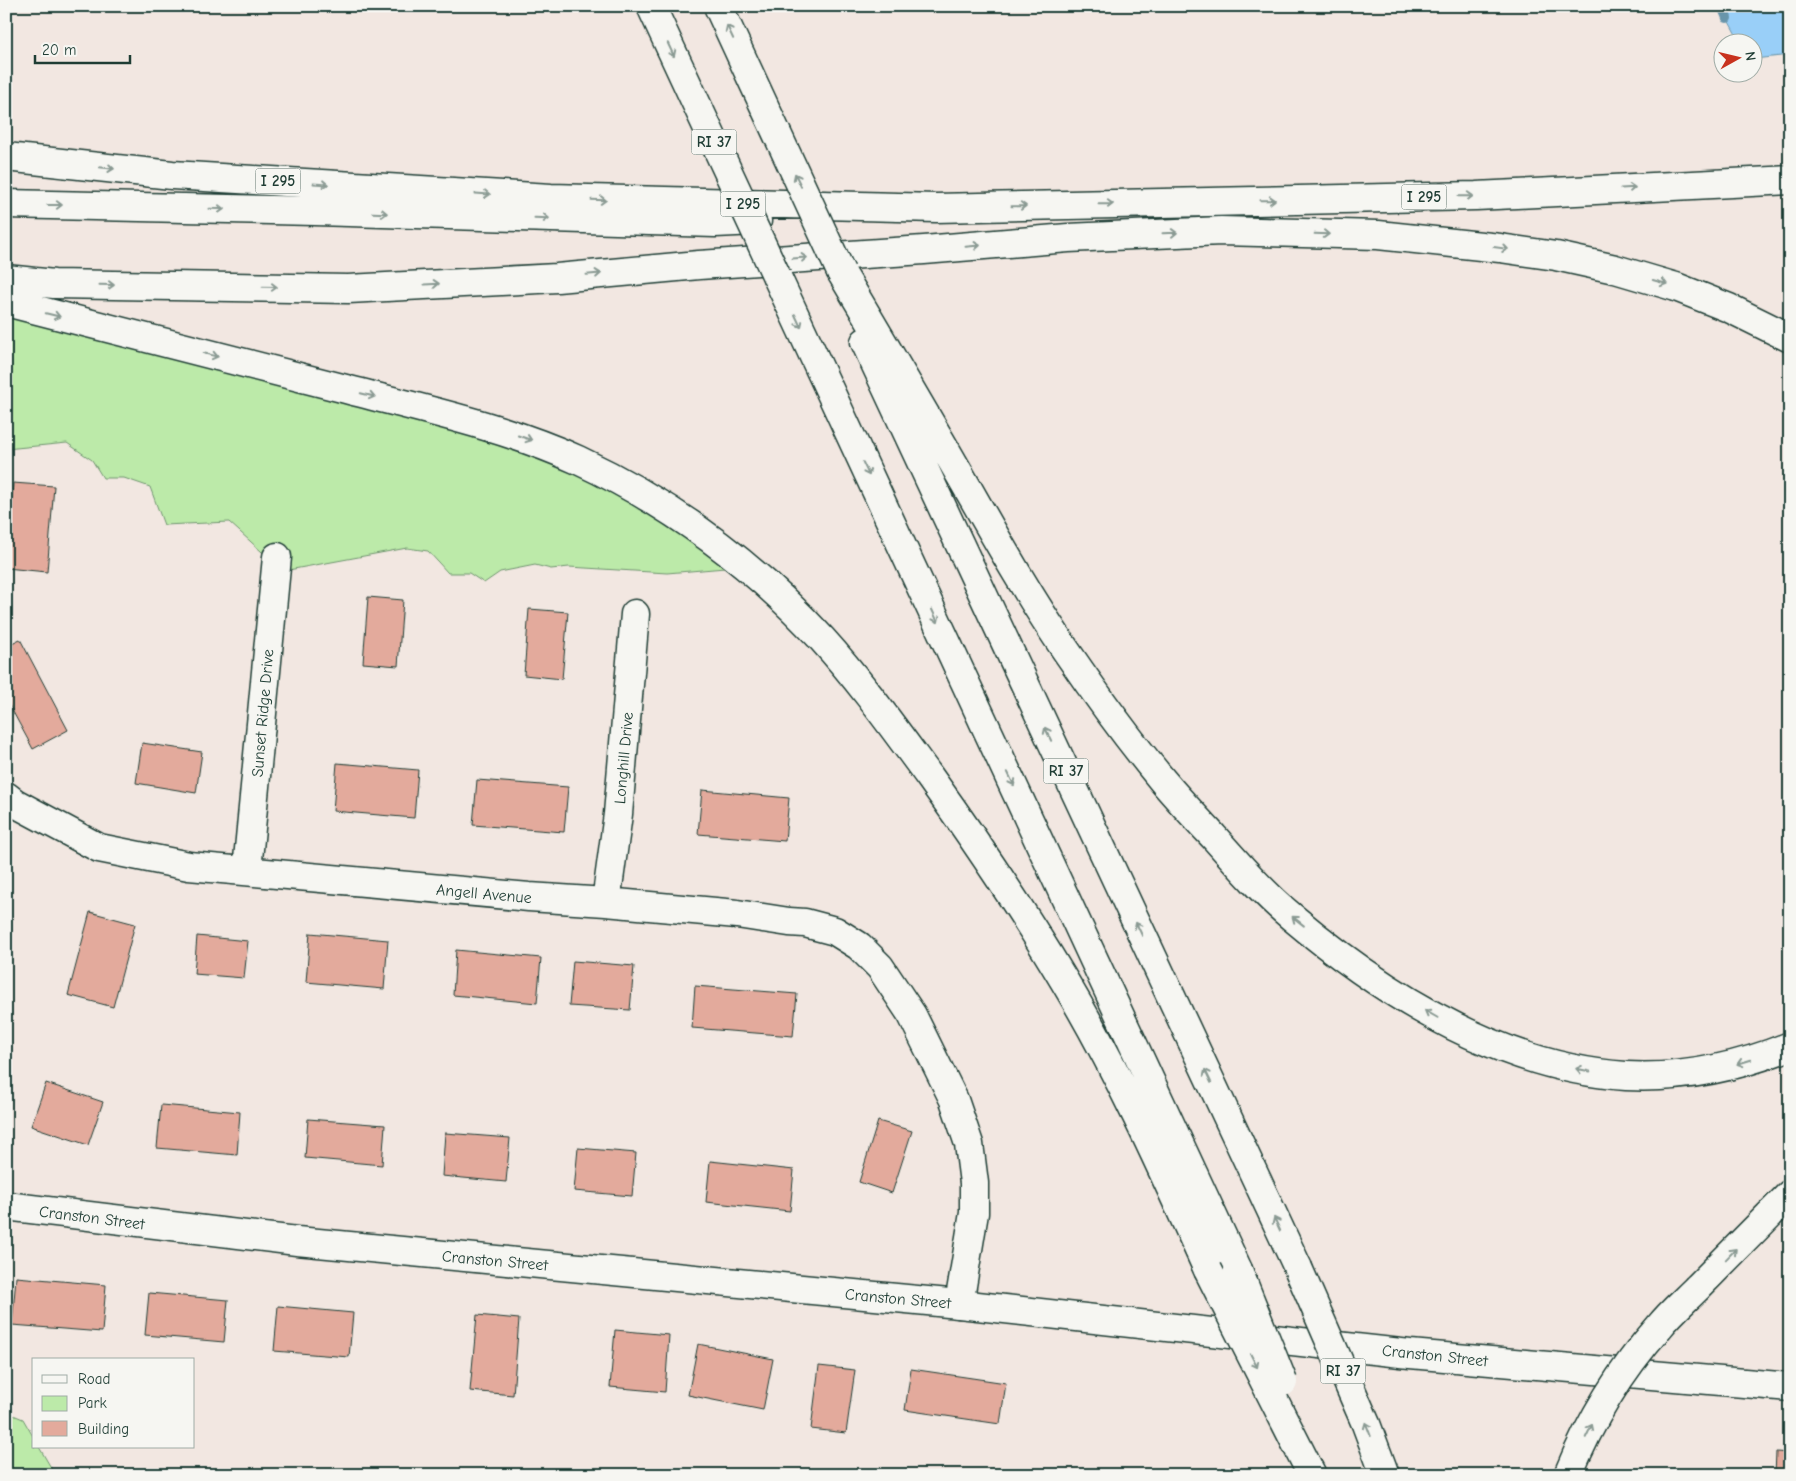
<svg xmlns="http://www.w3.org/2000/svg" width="1796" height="1481" font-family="'Comic Neue',sans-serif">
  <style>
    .green { fill: #bceaa9; stroke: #6e946e }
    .water { fill: #99cff8; stroke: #6895aa }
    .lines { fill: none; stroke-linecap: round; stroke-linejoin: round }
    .stream { stroke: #6895aa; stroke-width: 10 }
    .building { fill: #e3aa9c; stroke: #1f3d34 }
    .street-casing { stroke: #1f3d34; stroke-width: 31 }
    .secondary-casing { stroke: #1f3d34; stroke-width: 31 }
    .highway-casing { stroke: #1f3d34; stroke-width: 31 }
    .street { stroke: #f6f6f2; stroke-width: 28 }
    .secondary { stroke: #f6f6f2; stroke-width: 28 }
    .highway { stroke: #f6f6f2; stroke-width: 28 }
    .highway-bridge-casing { stroke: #1f3d34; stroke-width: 31; stroke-linecap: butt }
    .highway-bridge { stroke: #f6f6f2; stroke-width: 28 }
    .oneway { stroke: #8a9a93 }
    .labels { text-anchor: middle; stroke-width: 4.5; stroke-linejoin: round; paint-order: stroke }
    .shield { fill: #f6f6f2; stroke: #60746d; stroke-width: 1 }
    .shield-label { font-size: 15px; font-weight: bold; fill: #1f3d34 }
    .street-label { font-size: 16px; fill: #1f3d34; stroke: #f6f6f2 }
  </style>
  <rect width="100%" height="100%" fill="#f2e7e1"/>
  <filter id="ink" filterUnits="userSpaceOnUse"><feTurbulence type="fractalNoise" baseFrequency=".02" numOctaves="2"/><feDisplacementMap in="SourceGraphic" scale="10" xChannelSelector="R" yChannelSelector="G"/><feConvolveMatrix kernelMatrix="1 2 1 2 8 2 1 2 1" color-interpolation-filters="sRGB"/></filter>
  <g filter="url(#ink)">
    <path class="green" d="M6,304L530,446L677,525L727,565L725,568L667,573L569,567L551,569L535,565L500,572L484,583L469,573H448L428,551L407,548L283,571L229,522L164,525L150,487L124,478H103L92,460L67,443L6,449Z
      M6,1412L23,1419L34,1438V1447H39L53,1471H45L52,1475H6Z"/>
    <path class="water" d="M1736,6H1790V55L1754,59V42H1740L1727,18Z"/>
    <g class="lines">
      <path class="stream" d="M1722,6L1727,18"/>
    </g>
    <path class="building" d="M13,483L54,486L47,572L6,568Z
      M368,597L403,600L398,666L363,663Z
      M529,609L568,612L562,679L524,675Z
      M20,639L68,730L33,749L6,699V646Z
      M142,743L202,752L196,793L136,783Z
      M337,763L418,770L414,818L333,811Z
      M477,780L568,787L564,832L473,825Z
      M702,790L789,798L785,841L698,834Z
      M90,912L135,924L113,1007L68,995Z
      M310,933L388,940L384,989L306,982Z
      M197,936L248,941L244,978L194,974Z
      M456,950L541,958L537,1003L453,995Z
      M573,961L634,966L630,1010L569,1006Z
      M695,986L797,994L793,1036L692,1028Z
      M46,1083L103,1102L88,1145L31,1126Z
      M161,1105L240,1112L237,1155L157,1148Z
      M308,1119L385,1125L382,1165L305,1158Z
      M878,1121L912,1131L892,1193L859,1182Z
      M445,1133L510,1138L506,1182L442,1176Z
      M578,1148L636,1153L632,1196L574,1191Z
      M710,1161L794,1170L790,1211L706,1202Z
      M16,1277L106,1285L102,1332L12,1325Z
      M149,1293L228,1300L224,1342L145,1335Z
      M278,1306L353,1313L349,1357L274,1351Z
      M477,1315L519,1319L513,1395L470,1391Z
      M615,1330L669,1335L665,1392L610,1387Z
      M698,1344L773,1359L763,1410L688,1395Z
      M819,1366L855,1370L846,1433L811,1429Z
      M911,1369L1006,1383L1000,1424L905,1410Z
      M1776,1452L1790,1453V1475H1775Z"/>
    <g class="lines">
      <defs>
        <path id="street" d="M6,796L15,803L99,848L189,866L529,897L606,902L737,914L789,922L805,923L835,931L859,946L880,967L912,1015L954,1100L969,1144L974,1183V1213L959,1304
          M247,870L277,557
          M606,902L618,814L635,614"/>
        <path id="secondary" d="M6,1206L297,1241L959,1304L1410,1354L1790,1387"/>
        <path id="highway" d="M6,157L172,175L551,198L936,208L1476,196L1790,180
          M6,204L315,211L715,223L757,221
          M841,272C882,341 923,410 963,480C996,538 1029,597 1067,652C1097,696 1129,740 1163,781C1179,800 1196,818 1213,836C1238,864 1263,893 1292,917C1386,996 1501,1068 1626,1076C1683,1079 1738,1067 1790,1046
          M777,277L1238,1270
          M6,279L54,284L348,289L557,278L699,265L924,250L1068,238L1221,231L1378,235L1500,248L1556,256L1615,269L1676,287L1729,308L1790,338
          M6,302C118,331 230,360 342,388C422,409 503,426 578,460C672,504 752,563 822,639C861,682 895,730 929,776C977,843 1023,911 1065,982C1120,1074 1164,1173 1208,1270
          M865,342L1298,1268
          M1697,1288L1790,1194"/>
      </defs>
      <use href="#street" class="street-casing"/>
      <use href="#secondary" class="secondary-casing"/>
      <use href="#highway" class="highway-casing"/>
      <use href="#street" class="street"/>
      <use href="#secondary" class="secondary"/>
      <use href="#highway" class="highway"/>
      <defs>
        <path id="highway-bridge" d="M651,6L777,277
          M718,6L841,272
          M1298,1268L1366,1424L1385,1475
          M1208,1270L1312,1475
          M1238,1270L1283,1382
          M1568,1475C1590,1421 1620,1371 1659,1327C1670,1313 1684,1301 1697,1288"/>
      </defs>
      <use href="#highway-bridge" class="highway-bridge-casing"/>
      <use href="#highway-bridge" class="highway-bridge"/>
    </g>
    <defs><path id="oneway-shaft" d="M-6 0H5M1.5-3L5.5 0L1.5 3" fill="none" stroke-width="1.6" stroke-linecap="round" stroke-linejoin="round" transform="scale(1.25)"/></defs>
    <g class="oneway">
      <use href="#oneway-shaft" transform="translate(730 32) rotate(-115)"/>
      <use href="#oneway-shaft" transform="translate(671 50) rotate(65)"/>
      <use href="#oneway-shaft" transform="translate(107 168) rotate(6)"/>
      <use href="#oneway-shaft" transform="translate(798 180) rotate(-115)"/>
      <use href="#oneway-shaft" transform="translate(321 184) rotate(4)"/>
      <use href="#oneway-shaft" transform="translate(1628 188) rotate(-3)"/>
      <use href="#oneway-shaft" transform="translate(483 194) rotate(4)"/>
      <use href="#oneway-shaft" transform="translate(1466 196) rotate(-1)"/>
      <use href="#oneway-shaft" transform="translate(599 200) rotate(2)"/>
      <use href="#oneway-shaft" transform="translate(1268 200) rotate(-1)"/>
      <use href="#oneway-shaft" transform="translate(1106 204) rotate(-1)"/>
      <use href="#oneway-shaft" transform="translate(55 205)"/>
      <use href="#oneway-shaft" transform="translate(1019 206) rotate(-1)"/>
      <use href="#oneway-shaft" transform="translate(217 209) rotate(1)"/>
      <use href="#oneway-shaft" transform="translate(380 213) rotate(2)"/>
      <use href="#oneway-shaft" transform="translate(542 218) rotate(2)"/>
      <use href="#oneway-shaft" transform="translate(1170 233) rotate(-2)"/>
      <use href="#oneway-shaft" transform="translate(1322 234) rotate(2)"/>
      <use href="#oneway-shaft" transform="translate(973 246) rotate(-5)"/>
      <use href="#oneway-shaft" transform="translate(1501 248) rotate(8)"/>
      <use href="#oneway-shaft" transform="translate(800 258) rotate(-4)"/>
      <use href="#oneway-shaft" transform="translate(594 274) rotate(-5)"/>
      <use href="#oneway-shaft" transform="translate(1660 282) rotate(16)"/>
      <use href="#oneway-shaft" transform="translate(432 284) rotate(-3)"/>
      <use href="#oneway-shaft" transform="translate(107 285) rotate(1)"/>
      <use href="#oneway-shaft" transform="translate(270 287) rotate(1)"/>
      <use href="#oneway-shaft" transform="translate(53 315) rotate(14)"/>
      <use href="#oneway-shaft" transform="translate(798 321) rotate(65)"/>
      <use href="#oneway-shaft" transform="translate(211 355) rotate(14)"/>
      <use href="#oneway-shaft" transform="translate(368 395) rotate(14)"/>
      <use href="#oneway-shaft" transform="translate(525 438) rotate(19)"/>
      <use href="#oneway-shaft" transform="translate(866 469) rotate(65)"/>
      <use href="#oneway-shaft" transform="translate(935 616) rotate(65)"/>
      <use href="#oneway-shaft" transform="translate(1048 734) rotate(-115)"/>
      <use href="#oneway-shaft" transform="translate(1011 779) rotate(65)"/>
      <use href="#oneway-shaft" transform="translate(1298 921) rotate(-142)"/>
      <use href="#oneway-shaft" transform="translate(1139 929) rotate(-115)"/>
      <use href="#oneway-shaft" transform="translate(1431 1014) rotate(-150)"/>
      <use href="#oneway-shaft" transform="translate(1744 1062) rotate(163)"/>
      <use href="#oneway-shaft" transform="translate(1583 1070) rotate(-169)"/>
      <use href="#oneway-shaft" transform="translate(1208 1076) rotate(-115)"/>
      <use href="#oneway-shaft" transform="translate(1277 1224) rotate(-115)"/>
      <use href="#oneway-shaft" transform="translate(1731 1254) rotate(-46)"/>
      <use href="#oneway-shaft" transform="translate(1254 1361) rotate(63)"/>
      <use href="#oneway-shaft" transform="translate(1368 1429) rotate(-111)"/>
      <use href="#oneway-shaft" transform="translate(1589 1431) rotate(-64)"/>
    </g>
  </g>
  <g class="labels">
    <g class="shield">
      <rect x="691.5" y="129.5" width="45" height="25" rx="4"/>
      <rect x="255.5" y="168.5" width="45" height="25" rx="4"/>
      <rect x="1401.5" y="184.5" width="45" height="25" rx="4"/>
      <rect x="720.5" y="191.5" width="45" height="25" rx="4"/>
      <rect x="1043.5" y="758.5" width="45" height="25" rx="4"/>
      <rect x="1320.5" y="1358.5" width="45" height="25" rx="4"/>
    </g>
    <g class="shield-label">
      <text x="714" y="147">RI 37</text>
      <text x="278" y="186">I 295</text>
      <text x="1424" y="202">I 295</text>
      <text x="743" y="209">I 295</text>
      <text x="1066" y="776">RI 37</text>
      <text x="1343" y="1376">RI 37</text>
    </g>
    <g class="street-label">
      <text transform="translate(262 713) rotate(-85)" y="6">Sunset Ridge Drive</text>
      <text transform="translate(623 758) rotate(-85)" y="6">Longhill Drive</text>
      <text transform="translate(484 893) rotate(5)" y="6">Angell Avenue</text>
      <text transform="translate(92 1217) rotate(7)" y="6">Cranston Street</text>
      <text transform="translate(495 1260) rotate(5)" y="6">Cranston Street</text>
      <text transform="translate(898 1298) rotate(5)" y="6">Cranston Street</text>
      <text transform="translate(1435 1355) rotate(6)" y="6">Cranston Street</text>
    </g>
  </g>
  <rect width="1796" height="1481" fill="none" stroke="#f6f6f2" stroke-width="25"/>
  <rect x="12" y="12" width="1771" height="1456" fill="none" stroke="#1f3d34" stroke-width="2" filter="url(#ink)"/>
  <rect x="32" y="1358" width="162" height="90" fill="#f6f6f2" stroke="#a0aca6"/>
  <rect x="42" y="1375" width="25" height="8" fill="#f6f6f2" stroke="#a0aca6"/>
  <text x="78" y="1384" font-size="15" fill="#1f3d34">Road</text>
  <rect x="42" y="1396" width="25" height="15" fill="#bceaa9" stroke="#a0aca6"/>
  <text x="78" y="1408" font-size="15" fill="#1f3d34">Park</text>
  <rect x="42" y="1421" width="25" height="15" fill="#e3aa9c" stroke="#a0aca6"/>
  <text x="78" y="1434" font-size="15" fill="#1f3d34">Building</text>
  <g transform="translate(1738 58) rotate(82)"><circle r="24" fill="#f6f6f2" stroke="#a0aca6"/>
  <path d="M0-4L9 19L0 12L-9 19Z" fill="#c8321e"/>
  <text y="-8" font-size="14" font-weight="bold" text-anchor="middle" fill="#1f3d34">N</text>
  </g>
  <path d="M35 55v8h95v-8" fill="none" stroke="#1f3d34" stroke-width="2.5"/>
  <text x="42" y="55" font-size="15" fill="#1f3d34" stroke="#f6f6f2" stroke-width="4" paint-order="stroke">20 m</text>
</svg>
